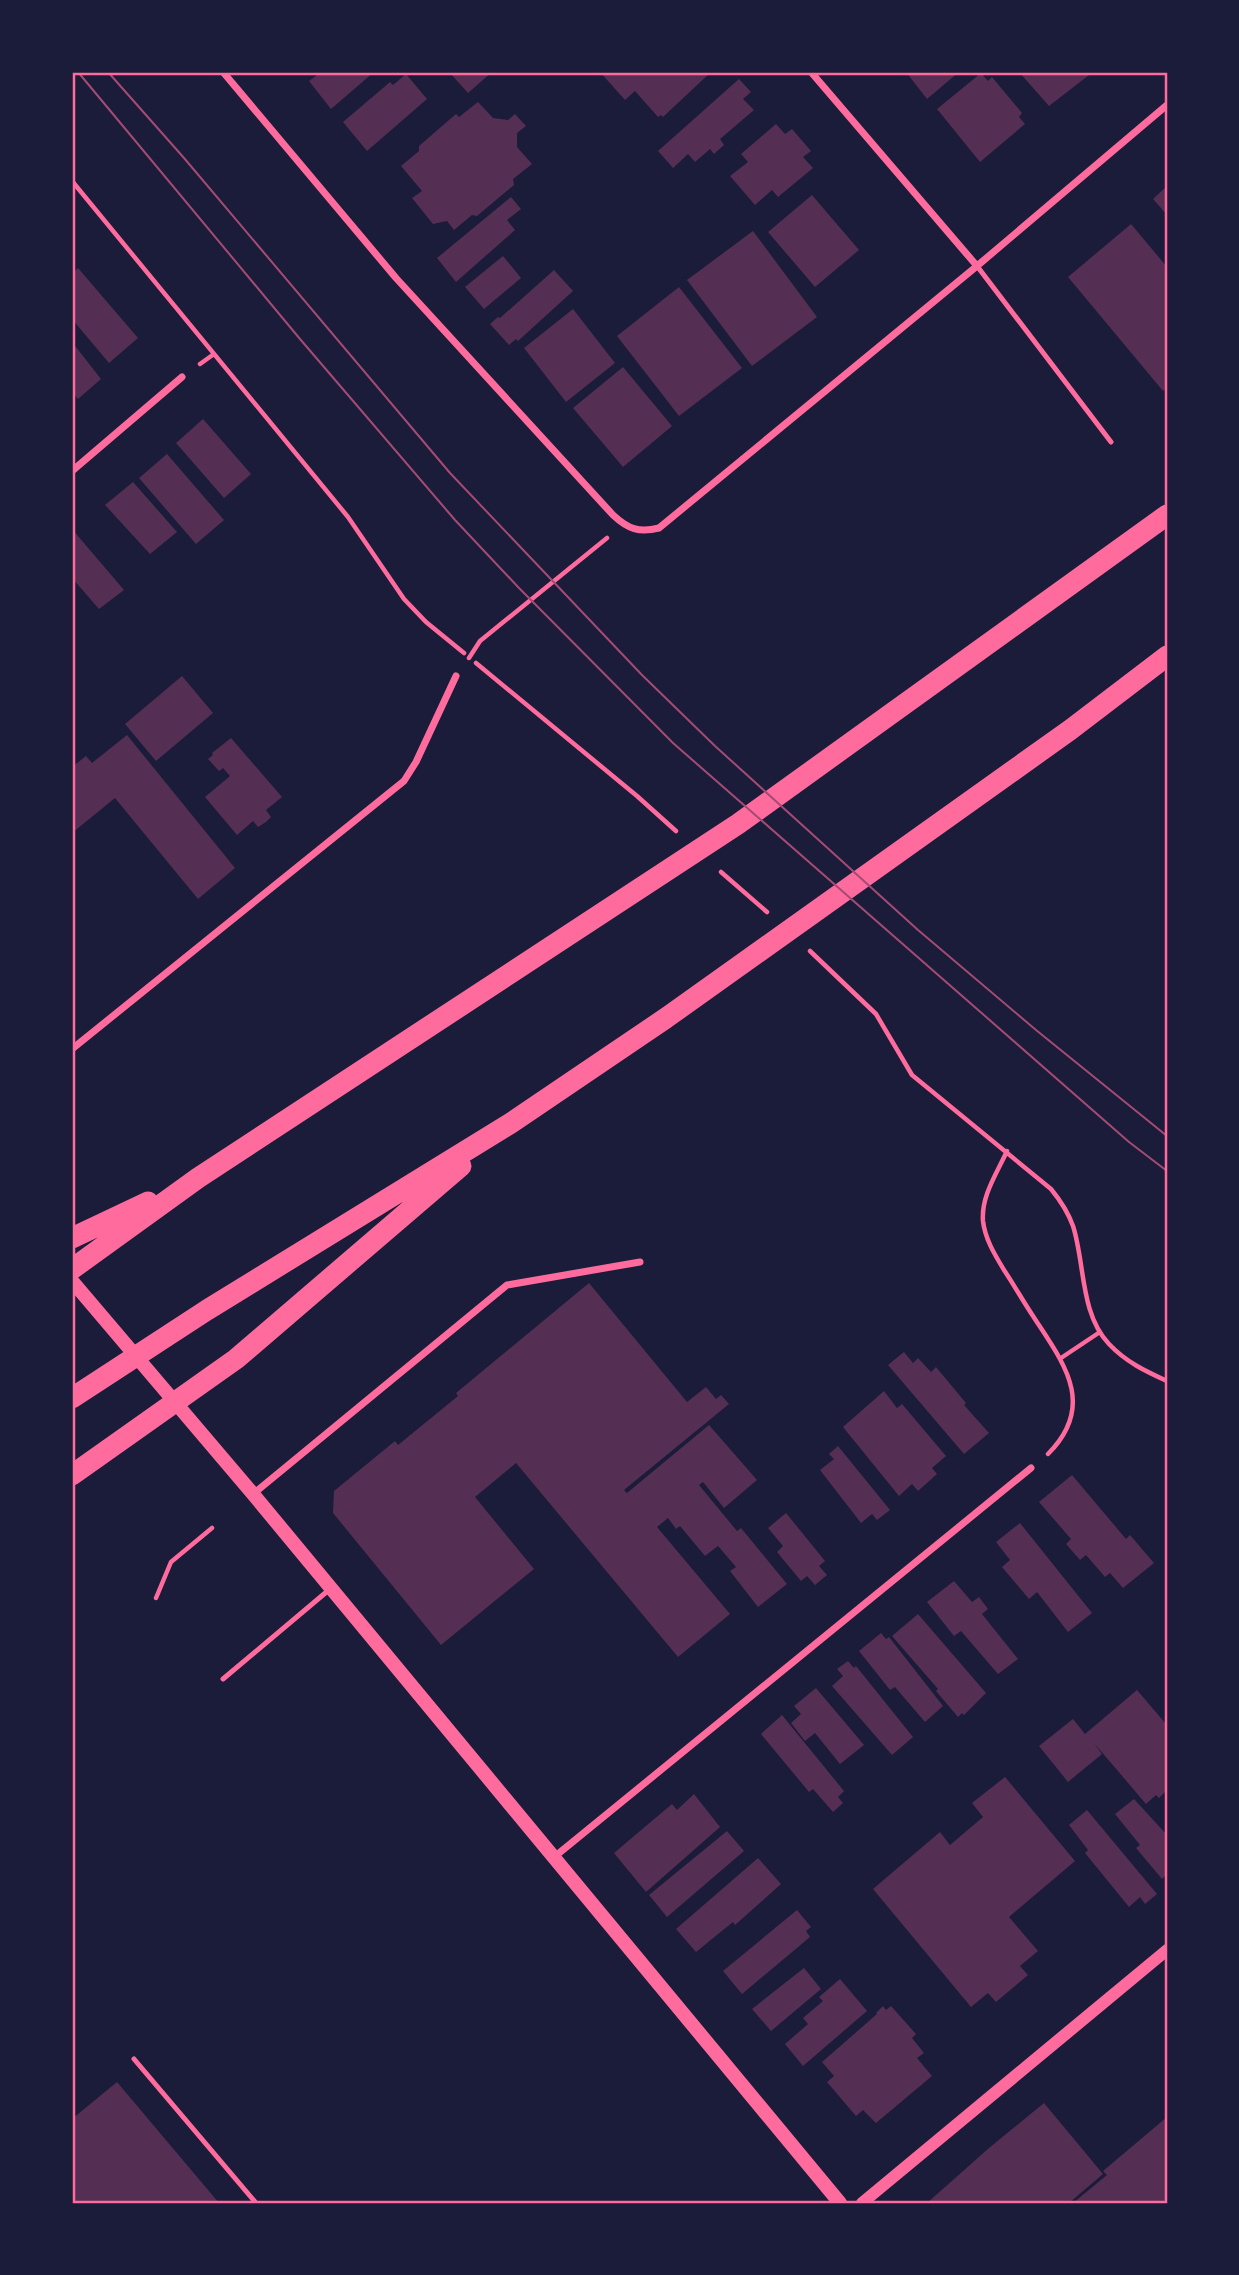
<svg xmlns="http://www.w3.org/2000/svg" width="1239" height="2275" font-family="'Alegreya Sans',sans-serif">
  <style>
    .building { fill: #542f53 }
    .lines { fill: none; stroke-linecap: round; stroke-linejoin: round }
    .path { stroke: #ff6b9d; stroke-width: 4.5 }
    .service { stroke: #ff6b9d; stroke-width: 5 }
    .minor { stroke: #ff6b9d; stroke-width: 7 }
    .tertiary { stroke: #ff6b9d; stroke-width: 12 }
    .secondary { stroke: #ff6b9d; stroke-width: 14 }
    .motorway { stroke: #ff6b9d; stroke-width: 21 }
    .tram { stroke: #a44b75; stroke-width: 2 }
    .neatline { fill: none; stroke: #ff6b9d; stroke-width: 2.5 }
  </style>
  <rect width="100%" height="100%" fill="#1b1b3a"/>
  <path class="building" d="M321,72H374L331,109L309,81Z
    M449,72H492L468,93Z
    M600,72H711L663,117L661,115L658,117L635,91L625,100Z
    M906,72H959L927,99Z
    M1019,72H1093L1049,106Z
    M981,73L988,81L992,77L1022,113L1019,117L1025,124L980,162L937,109Z
    M406,74L427,99L367,151L343,122L390,82L393,85Z
    M739,79L751,92L743,99L754,110L720,139L724,145L714,154L710,149L695,162L688,154L673,168L658,151Z
    M478,102L493,118L508,120L515,114L526,126L517,133V147L532,164L513,179L514,185L477,216L472,215L454,230L447,221L433,224L412,198L422,191L401,166L419,151V146L456,114L459,117Z
    M776,124L785,134L792,129L811,151L803,157L813,168L778,197L772,190L755,205L730,176L748,162L741,154Z
    M1167,186V215L1153,199Z
    M812,195L859,250L815,287L768,232Z
    M511,197L521,209L507,220L515,230L456,282L437,258Z
    M1131,224L1167,267V388L1163,391L1068,277Z
    M753,231L817,317L752,366L687,280Z
    M503,256L521,278L484,309L465,287Z
    M78,268L138,338L109,363L72,319V274Z
    M554,270L573,291L518,341L516,339L509,345L490,324L498,317L500,318Z
    M679,287L742,368L679,416L617,336Z
    M573,309L615,363L566,402L524,348Z
    M72,342L101,379L78,399L72,392Z
    M623,367L672,426L623,467L573,408Z
    M203,419L251,474L224,498L176,443Z
    M167,454L224,520L196,544L139,478Z
    M133,482L177,532L150,554L105,505Z
    M72,529L124,590L99,609L72,578Z
    M182,676L213,713L156,761L125,724Z
    M127,735L235,868L198,899L115,798L72,833V767L86,756L92,763Z
    M231,738L282,797L266,810L271,817L266,822L258,827L253,821L237,835L205,797L230,776L223,768L219,771L208,759L213,755L212,753Z
    M589,1283L687,1402L706,1387L716,1399L721,1395L729,1404L624,1490L627,1493L709,1425L757,1480L724,1508L703,1482L699,1485L737,1531L741,1528L787,1584L758,1607L730,1571L736,1567L718,1546L705,1556L680,1526L676,1529L668,1518L657,1527L730,1614L678,1657L516,1463L475,1497L534,1569L441,1645L333,1513L334,1491L395,1441L398,1445L458,1396L456,1393Z
    M904,1352L913,1363L918,1358L931,1372L936,1367L966,1403L964,1405L989,1433L964,1454L888,1365Z
    M884,1391L897,1408L902,1404L946,1456L932,1468L937,1474L918,1491L912,1484L899,1496L843,1427Z
    M838,1446L890,1510L877,1520L872,1514L861,1523L820,1470L834,1459L829,1454Z
    M1072,1475L1126,1539L1130,1535L1154,1563L1123,1588L1110,1573L1105,1577L1086,1555L1080,1560L1066,1544L1071,1539L1039,1502Z
    M786,1513L825,1561L819,1566L827,1575L815,1585L807,1576L801,1581L777,1552L783,1546L768,1528Z
    M1020,1523L1092,1613L1068,1632L1037,1592L1029,1599L1002,1567L1010,1560L996,1542Z
    M954,1581L972,1602L979,1597L988,1609L982,1614L1018,1659L998,1674L961,1631L954,1636L927,1602Z
    M918,1614L986,1693L964,1715L962,1713L958,1717L936,1691L938,1689L892,1636Z
    M881,1633L886,1639L889,1637L943,1706L925,1722L895,1687L890,1690L859,1651Z
    M848,1661L854,1668L856,1666L913,1737L892,1755L832,1686L843,1676L837,1669Z
    M816,1688L864,1745L840,1764L815,1733L805,1741L791,1723L801,1714L794,1706Z
    M1137,1690L1166,1724L1167,1722V1790L1159,1798L1156,1795L1146,1804L1094,1743L1102,1754L1068,1782L1039,1746L1073,1719L1085,1734Z
    M782,1715L844,1791L838,1797L843,1803L833,1812L813,1789L809,1792L761,1734Z
    M1005,1777L1075,1861L1009,1917L1038,1951L1020,1966L1028,1975L996,2002L988,1993L971,2007L873,1889L940,1832L950,1845L983,1817L972,1803Z
    M694,1794L720,1827L646,1892L614,1853L672,1804L677,1810Z
    M1134,1799L1167,1835V1874L1162,1879L1136,1848L1140,1845L1115,1814Z
    M1087,1810L1157,1894L1145,1904L1140,1897L1129,1907L1085,1853L1088,1850L1069,1825Z
    M727,1831L744,1851L667,1917L649,1895Z
    M758,1858L781,1884L735,1925L733,1922L696,1952L676,1929Z
    M797,1910L811,1927L806,1931L810,1937L742,1994L723,1971Z
    M804,1968L821,1989L771,2031L752,2009Z
    M840,1979L867,2011L803,2066L785,2044L808,2024L803,2018L823,2001L819,1997Z
    M883,2006L886,2010L891,2006L916,2034L912,2038L924,2053L917,2058L932,2076L876,2123L863,2110L856,2116L827,2082L834,2076L822,2062L877,2014L876,2013Z
    M117,2082L219,2203H72V2119Z
    M1044,2103L1103,2174L1069,2203H927L989,2148Z
    M1167,2117V2203H1073L1107,2175L1103,2171Z"/>
  <g class="lines">
    <path class="path" d="M72,181L348,517L404,599L426,622L464,653
      M200,364L214,354
      M469,658L480,641L607,538
      M476,663L637,796L676,831
      M721,872L767,912
      M810,951L876,1014L912,1075L1051,1189C1060,1200 1068,1212 1073,1226C1085,1263 1080,1314 1109,1344C1126,1362 1145,1371 1167,1381
      M1007,1151C997,1173 981,1196 983,1221C985,1239 995,1255 1004,1270C1014,1285 1023,1301 1033,1316C1062,1361 1098,1404 1048,1454
      M1061,1358L1100,1332
      M156,1598L171,1562L212,1528"/>
    <path class="service" d="M977,266L1111,442
      M223,1679L330,1589
      M134,2059L256,2203"/>
    <path class="minor" d="M223,72L396,278L613,515C628,529 639,533 659,528L977,266L1167,105
      M811,72L977,266
      M72,471L182,377
      M72,1049L404,781L416,762L456,676
      M253,1494L507,1285L640,1262
      M553,1858L1031,1468"/>
    <path class="tertiary" d="M862,2203L1167,1950"/>
    <path class="secondary" d="M72,1281L253,1494L840,2203"/>
    <path class="motorway" d="M72,1238L148,1202
      M72,1269L198,1178L738,824L1167,515
      M72,1398L207,1310L511,1123L666,1018L1070,730L1167,656
      M72,1475L236,1359L461,1166"/>
    <path class="tram" d="M78,72L300,339L455,520L519,588L673,743L1129,1142L1167,1171
      M108,72L184,158L450,473L642,675L715,746L918,930L1036,1030L1167,1136"/>
  </g>
  <rect width="1239" height="2275" fill="none" stroke="#1b1b3a" stroke-width="147"/>
  <rect x="74" y="74" width="1092" height="2128" class="neatline"/>
</svg>
